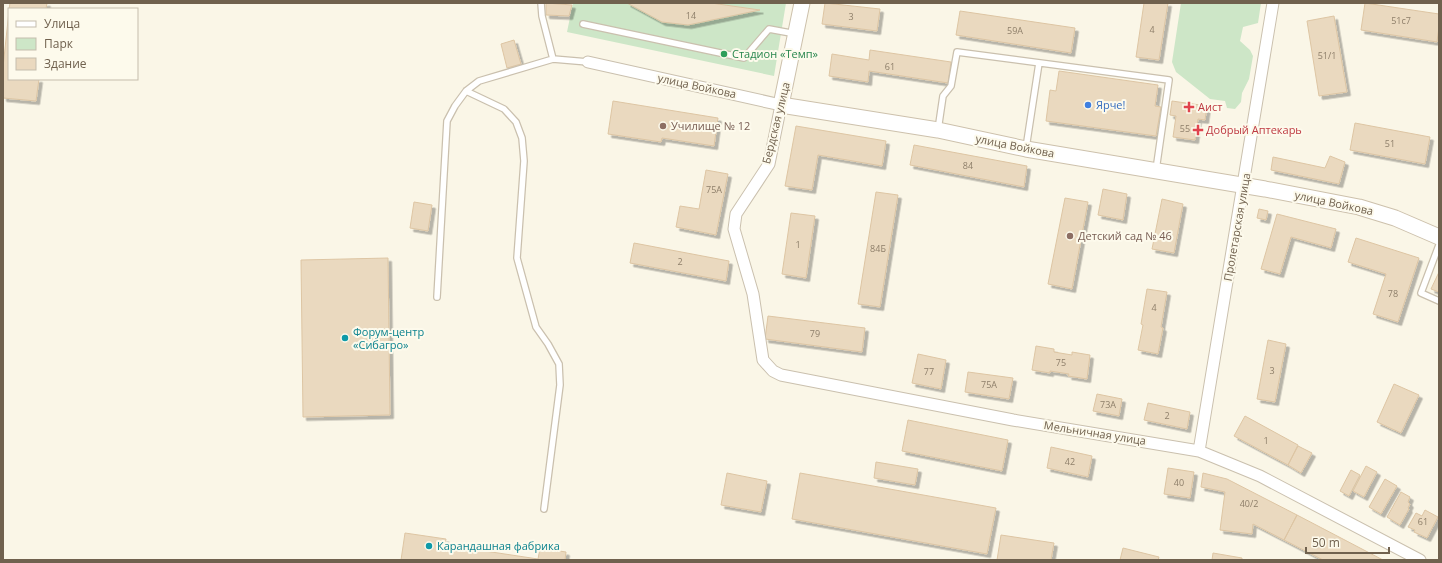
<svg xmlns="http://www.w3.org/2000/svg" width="1442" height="563" font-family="'Open Sans',sans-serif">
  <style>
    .green { fill: #cde6c7 }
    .building { fill: #ead9bf; stroke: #ddc5a3; filter: url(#shadow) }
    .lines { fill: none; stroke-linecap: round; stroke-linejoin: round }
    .lane-casing { stroke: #cac0ae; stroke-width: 8 }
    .street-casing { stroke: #cac0ae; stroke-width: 13 }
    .secondary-casing { stroke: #cdc1ac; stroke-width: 17 }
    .lane { stroke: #fff; stroke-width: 5.5 }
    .street { stroke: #fff; stroke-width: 11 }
    .secondary { stroke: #fff; stroke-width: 15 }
    .leisure-dot { fill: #2e9e5b; stroke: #fdfaec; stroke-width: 1.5 }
    .shop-dot { fill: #3f7fe0; stroke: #fdfaec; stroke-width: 1.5 }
    .health-dot { fill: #e0444e; stroke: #fdfaec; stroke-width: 1.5 }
    .education-dot { fill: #8d6e63; stroke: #fdfaec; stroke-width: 1.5 }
    .culture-dot { fill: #0f9aa8; stroke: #fdfaec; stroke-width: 1.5 }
    .labels { text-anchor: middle; stroke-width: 4; stroke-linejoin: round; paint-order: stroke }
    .number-label { font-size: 9px; fill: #8e7f6a }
    .leisure-label { font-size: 11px; fill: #27864d; stroke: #fdfaec; text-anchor: start }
    .street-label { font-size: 11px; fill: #70614e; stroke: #fdfaec }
    .shop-label { font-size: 11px; fill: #366cbe; stroke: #fdfaec; text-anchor: start }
    .health-label { font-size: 11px; fill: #be3a42; stroke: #fdfaec; text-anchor: start }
    .education-label { font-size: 11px; fill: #785e54; stroke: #fdfaec; text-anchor: start }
    .culture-label { font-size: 11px; fill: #0d838f; stroke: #fdfaec; text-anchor: start }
  </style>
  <defs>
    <filter id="shadow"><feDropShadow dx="3.5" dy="3.5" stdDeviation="0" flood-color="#0004"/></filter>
  </defs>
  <rect width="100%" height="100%" fill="#faf6e7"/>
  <path class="green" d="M573,3H786L774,76L567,32Z
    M1181,3H1261L1258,23L1243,27L1240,41L1250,50L1253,56L1249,79L1242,93L1241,102L1235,109L1227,108L1225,101L1210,99L1176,72L1172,62Z"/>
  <path class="building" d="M10,3H47L46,9H9Z
    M546,3L572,5L569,16L546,15Z
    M627,3H711L760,10L688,25L662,22Z
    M825,3L880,9L877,31L822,24Z
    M1144,3H1168L1159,60L1136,57Z
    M1365,3L1439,14V27L1437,42L1361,30Z
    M9,11V79H39L36,101L3,98V67Z
    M960,11L1075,28L1071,53L956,35Z
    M1334,16L1347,92L1319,96L1307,21Z
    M514,40L521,64L507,68L501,44Z
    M870,50L951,62L948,83L869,71L868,82L829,76L832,54L869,60Z
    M1059,71L1158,85L1155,106L1161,107L1156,136L1046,121L1050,90L1056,91Z
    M613,101L718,118L714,146L662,138L661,142L608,134Z
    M1172,101L1207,106L1205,120L1198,119L1195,140L1173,137L1176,116L1170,115Z
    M1355,123L1430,137L1425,164L1350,150Z
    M796,126L886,141L882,166L818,155L812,190L785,186Z
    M914,145L1027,166L1024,187L910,165Z
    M1330,156L1345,162L1339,184L1271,170L1273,157L1325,168Z
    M706,170L728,174L716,235L676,227L680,206L699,209Z
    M1103,189L1127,194L1123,220L1098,215Z
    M876,192L898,195L880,307L858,304Z
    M1065,198L1088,202L1072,289L1048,284Z
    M1162,199L1183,204L1174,253L1152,249Z
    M414,202L432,205L428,231L410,228Z
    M1259,209L1268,211L1266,220L1257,218Z
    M791,213L815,216L806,278L782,274Z
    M1277,214L1336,229L1331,248L1291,237L1280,274L1261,269Z
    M1356,238L1419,258L1398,322L1373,314L1386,274L1348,262Z
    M634,243L729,261L726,281L630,263Z
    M388,258L390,415L303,417L301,260Z
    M1439,272V292L1431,289Z
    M1147,289L1167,292L1161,327L1163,328L1158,354L1138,350L1143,325L1141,324Z
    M768,316L865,328L862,352L765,339Z
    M1268,340L1286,344L1275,402L1257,399Z
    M1036,346L1054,349V352L1072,355V352L1090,355L1087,379L1068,376L1069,374L1050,371V373L1032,370Z
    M918,354L946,360L941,389L912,383Z
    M968,372L1013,378L1009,399L965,392Z
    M1394,384L1419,395L1401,433L1377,422Z
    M1097,394L1122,399L1119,416L1093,411Z
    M1148,403L1190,412L1187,429L1144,420Z
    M1245,416L1298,445L1288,465L1234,436Z
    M908,420L1008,440L1002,471L902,451Z
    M1298,446L1312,453L1301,473L1288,465Z
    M1051,447L1092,456L1088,477L1047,468Z
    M876,462L918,469L915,485L874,478Z
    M1366,466L1377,472L1364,497L1353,491Z
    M1168,468L1194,472L1190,498L1164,494Z
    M1351,470L1360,475L1349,496L1340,491Z
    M727,473L767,481L761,512L721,505Z
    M800,473L996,508L987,554L792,519Z
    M1203,473L1227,479L1297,515L1284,540L1253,524L1252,534L1220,530L1225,492L1201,487Z
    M1385,479L1397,486L1381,514L1369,507Z
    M1401,492L1410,497L1408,502L1410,504L1408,508L1409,509L1400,525L1387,517Z
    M1425,510L1438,517L1427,538L1414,532L1415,530L1408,527L1416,513L1422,516Z
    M1297,515L1383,560H1323L1284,540Z
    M405,533L446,539L445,545L538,559L540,548L566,552L565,560H401Z
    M1001,535L1054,543L1051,560H997Z
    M1123,548L1159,557L1158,560H1120Z
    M1213,553L1242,558V560H1212Z"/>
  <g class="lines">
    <defs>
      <path id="lane" d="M541,3L542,16L553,59
        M583,24L744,58L769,29L796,34
        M466,91L504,109L516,122L522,138L524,161L517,258L536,327L548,344L559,364L560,385L544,509
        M938,130L943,96L951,86L957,52L1169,80L1156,170
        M1026,148L1039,63
        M1439,245L1421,293L1439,301
        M437,297L447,121L455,106L466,91L479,81L553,59L588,62"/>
      <path id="street" d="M588,62L781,105L769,164L736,214L734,229L753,294L763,360L773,371L781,375L1013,420L1199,451L1260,476L1420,560
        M1199,451L1273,3"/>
      <path id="secondary" d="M802,3L781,105L938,130L1026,149L1265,189L1359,207L1395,218L1439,237"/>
    </defs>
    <use href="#lane" class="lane-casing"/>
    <use href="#street" class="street-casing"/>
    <use href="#secondary" class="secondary-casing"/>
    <use href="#lane" class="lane"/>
    <use href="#street" class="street"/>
    <use href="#secondary" class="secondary"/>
  </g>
  <circle class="leisure-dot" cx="724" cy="54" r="4"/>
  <circle class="shop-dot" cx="1088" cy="105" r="4"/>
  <g class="health-dot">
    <path d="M1187 101h4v4h4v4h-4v4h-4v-4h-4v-4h4z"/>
    <path d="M1196 124h4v4h4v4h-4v4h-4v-4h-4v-4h4z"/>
  </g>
  <g class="education-dot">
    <circle cx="663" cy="126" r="4"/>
    <circle cx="1070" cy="236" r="4"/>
  </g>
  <g class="culture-dot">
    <circle cx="345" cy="338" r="4"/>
    <circle cx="429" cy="546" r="4"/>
  </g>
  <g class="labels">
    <g class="number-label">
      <text x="691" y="19">14</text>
      <text x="851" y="20">3</text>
      <text x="1401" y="24">51с7</text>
      <text x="1152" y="33">4</text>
      <text x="1015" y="34">59А</text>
      <text x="1327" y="59">51/1</text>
      <text x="890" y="70">61</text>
      <text x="1185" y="132">55</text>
      <text x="1390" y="147">51</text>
      <text x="968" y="169">84</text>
      <text x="714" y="193">75А</text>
      <text x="798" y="248">1</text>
      <text x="878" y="252">84Б</text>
      <text x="680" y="265">2</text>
      <text x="1393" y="297">78</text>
      <text x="1154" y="311">4</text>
      <text x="815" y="337">79</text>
      <text x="1061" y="366">75</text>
      <text x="1272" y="374">3</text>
      <text x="929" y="375">77</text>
      <text x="989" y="388">75А</text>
      <text x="1108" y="408">73А</text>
      <text x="1167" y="419">2</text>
      <text x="1266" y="444">1</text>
      <text x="1070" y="465">42</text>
      <text x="1179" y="486">40</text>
      <text x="1249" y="507">40/2</text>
      <text x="1423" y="525">61</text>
    </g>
    <g class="leisure-label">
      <text x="732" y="58">Стадион «Темп»</text>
    </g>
    <g class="street-label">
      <text transform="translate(697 86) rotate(12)" y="4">улица Войкова</text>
      <text transform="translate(776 123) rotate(-76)" y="4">Бердская улица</text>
      <text transform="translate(1015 146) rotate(11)" y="4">улица Войкова</text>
      <text transform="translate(1334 203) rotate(12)" y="4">улица Войкова</text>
      <text transform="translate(1237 227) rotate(-80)" y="4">Пролетарская улица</text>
      <text transform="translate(1095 433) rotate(9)" y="4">Мельничная улица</text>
    </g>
    <g class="shop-label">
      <text x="1096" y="109">Ярче!</text>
    </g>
    <g class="health-label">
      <text x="1198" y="111">Аист</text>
      <text x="1206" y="134">Добрый Аптекарь</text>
    </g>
    <g class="education-label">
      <text x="671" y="130">Училище № 12</text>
      <text x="1078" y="240">Детский сад № 46</text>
    </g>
    <g class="culture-label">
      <text x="353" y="336">Форум-центр<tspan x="353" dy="13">«Сибагро»</tspan></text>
      <text x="437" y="550">Карандашная фабрика</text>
    </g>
  </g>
  <rect width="1442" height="563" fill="none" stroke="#70614e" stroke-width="8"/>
  <rect x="8" y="8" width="130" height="72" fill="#fdfaec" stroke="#c5bdad"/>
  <rect x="16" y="21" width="20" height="6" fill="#ffffff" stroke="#c5bdad"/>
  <text x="44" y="28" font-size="12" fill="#70614e">Улица</text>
  <rect x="16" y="38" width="20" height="12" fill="#cde6c7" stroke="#c5bdad"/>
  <text x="44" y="48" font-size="12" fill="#70614e">Парк</text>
  <rect x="16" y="58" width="20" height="12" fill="#ead9bf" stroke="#c5bdad"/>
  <text x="44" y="68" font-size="12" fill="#70614e">Здание</text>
  <path d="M1306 547v6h83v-6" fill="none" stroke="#70614e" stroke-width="2"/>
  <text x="1312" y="547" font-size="12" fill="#70614e" stroke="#fdfaec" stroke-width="3" paint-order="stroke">50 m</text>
</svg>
